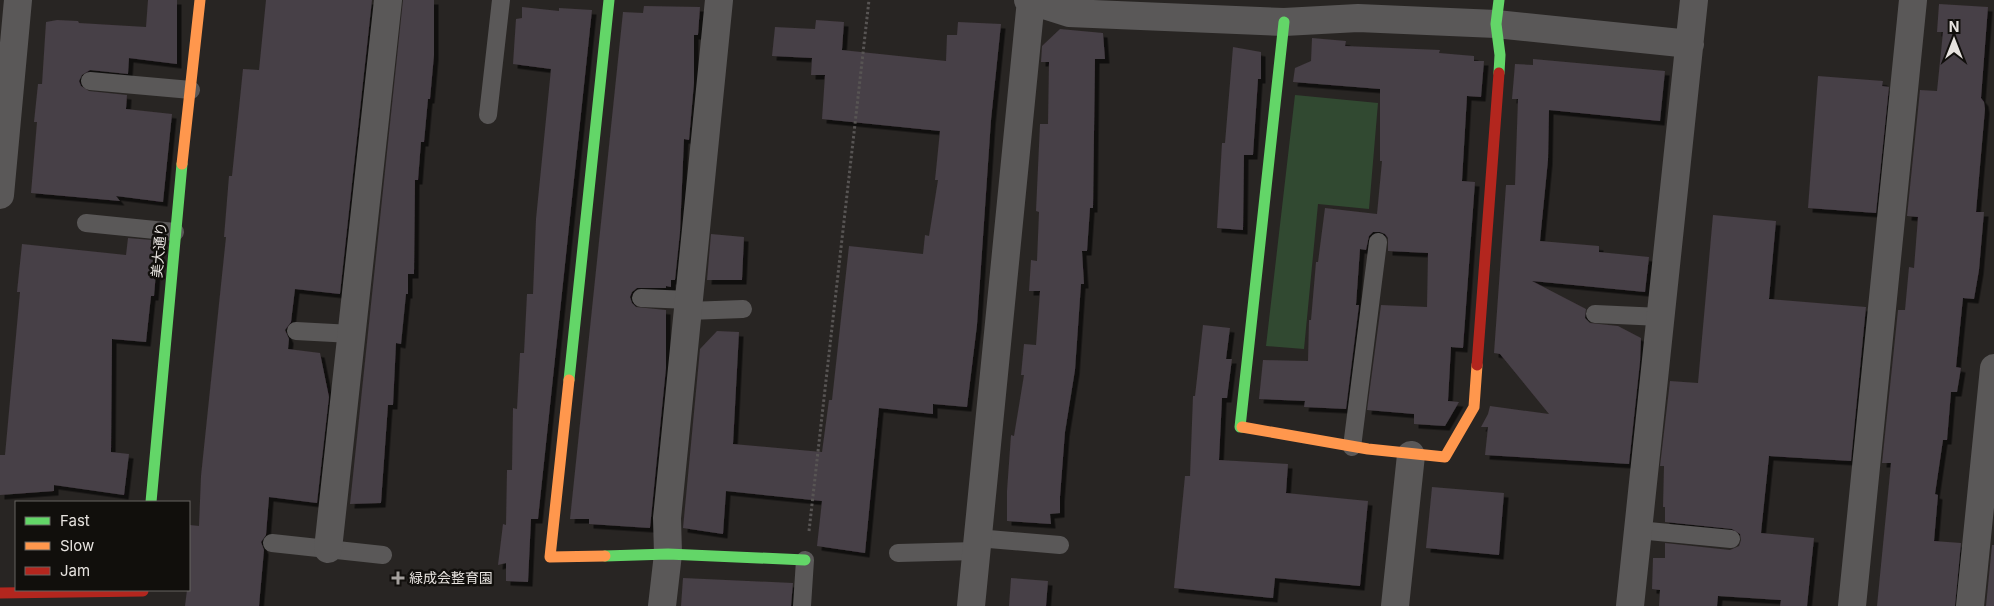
<svg xmlns="http://www.w3.org/2000/svg" width="1994" height="606" font-family="Inter,'Noto Sans JP',sans-serif">
  <style>
    .green { fill: #314931 }
    .building { fill: #473f46; filter: url(#shadow) }
    .lines { fill: none; stroke-linecap: round; stroke-linejoin: round }
    .path { stroke: #585554; stroke-width: 3; stroke-dasharray: 2.5 2.5; stroke-linecap: butt }
    .lane { stroke: #5a5858; stroke-width: 18 }
    .street { stroke: #5a5858; stroke-width: 28 }
    .fast { stroke: #63d668; stroke-width: 11 }
    .slow { stroke: #ff974d; stroke-width: 11 }
    .jam { stroke: #b3261e; stroke-width: 11 }
    .poi-dot { fill: #a4a09d; stroke: #110f0c; stroke-width: 2 }
    .labels { text-anchor: middle; stroke-width: 5; stroke-linejoin: round; paint-order: stroke }
    .street-label { font-size: 14px; fill: #e7e3df; stroke: #110f0c }
    .poi-label { font-size: 14px; fill: #e7e3df; stroke: #110f0c; text-anchor: start }
  </style>
  <defs>
    <filter id="shadow"><feDropShadow dx="4.5" dy="4.5" stdDeviation="0" flood-color="#0009"/></filter>
  </defs>
  <rect width="100%" height="100%" fill="#282523"/>
  <path class="green" d="M1295,95L1378,103L1369,209L1318,204L1304,349L1266,346Z"/>
  <path class="building" d="M148,0H177V64L129,58L128,74L90,70L82,75L79,81L81,86L89,91L127,95L126,109L172,114L163,202L116,196L120,201L31,193L37,122H34L38,84H42L46,22L57,20L78,21L79,23L146,27Z
    M266,0H372L340,294L295,289L291,322L285,330L289,339L288,349L320,353L329,397L317,503L269,497L266,535L261,542L264,550L259,606H185L187,590H189L190,525L199,526L201,476L226,237H224L229,176H232L243,69L259,70Z
    M403,0H434V55L430,99H428L424,142H421L418,180H415L414,274H408V294H406L401,344L396,343L393,405H388L381,503L350,504Z
    M1939,4L1988,7L1981,98L1984,102L1985,109L1976,212H1984L1979,270L1974,299L1963,298L1956,367L1961,368L1957,392H1951L1947,440H1943L1935,494L1938,495L1934,541L1961,543L1955,606H1877L1891,463H1882L1898,310H1905L1909,267L1914,268L1918,217L1907,216L1920,90L1937,91L1943,32H1937Z
    M644,6L700,7L698,35H694V83L689,140L684,139L680,232L675,280H671V287L666,286V288H637L632,292L630,297L632,303L636,307L666,310V368L650,528L589,524V519H570L623,12L643,13Z
    M522,7L559,11V8L592,10L538,519H531L528,582L506,581V563L498,565L503,524L506,525L507,470H512L513,408L517,409L520,353H524L527,294H533L536,219L551,69L513,64L516,19L522,18Z
    M816,20L844,22L842,50L946,61L947,35H957L958,22L1001,24L991,120L977,325L967,407L933,404V414L879,408L865,553L817,546L822,501L726,491L723,534L683,528L700,349L717,331L739,332L733,444L822,452L829,400H832L849,246L923,254L925,235L929,236L938,180H935L940,131L822,119L825,75H811L812,58L772,56L775,27L815,29Z
    M1060,29L1103,33L1105,59H1095L1093,208H1090L1087,251H1082L1084,284H1081L1075,370L1065,432L1060,497V513L1050,514L1051,524L1007,521V491L1011,435L1014,436L1024,375H1021L1024,344L1036,345L1040,291H1029L1031,260L1037,261L1039,212L1036,211L1040,124H1048L1049,62H1041L1042,46Z
    M1312,38L1346,41L1345,46L1440,50L1439,53L1474,56V61H1484L1481,97L1467,96L1462,181L1475,182L1463,348L1451,347L1448,401L1459,402L1445,426L1414,424V414L1367,410L1381,305L1427,307L1428,253L1388,251V238L1385,234L1380,232H1373L1369,236L1366,250L1360,249L1356,305H1359L1346,409L1304,407L1305,401L1259,399L1263,360L1308,361L1309,320H1311L1316,262H1318L1325,208L1377,214L1382,161H1380V89L1293,82L1295,68L1311,61Z
    M1233,47L1261,52V79H1258L1253,155H1244L1243,230L1217,228L1222,143H1225Z
    M1533,59L1665,71L1660,121L1549,110L1548,160L1540,241L1599,246V252L1649,257L1645,292L1532,281L1586,309L1585,318L1590,323L1618,326L1641,338L1640,362L1629,464L1485,455L1488,427H1481L1488,414L1490,406L1549,414L1500,354L1494,353L1506,185H1515L1518,99H1512L1515,64L1533,65Z
    M1818,76L1883,81L1882,86L1889,87L1876,213L1808,208Z
    M1713,215L1776,221L1769,299L1866,307L1851,461L1769,456L1761,533L1814,538L1807,606H1780L1781,600L1718,596L1717,606H1659L1660,590L1652,589L1653,558H1665V543L1730,550L1739,546L1741,540L1740,534L1732,529L1665,522V507H1663L1664,466H1660L1670,381L1698,383Z
    M711,234L744,237L742,280H707Z
    M128,238L152,240L158,248L154,296H151L146,342L112,339L111,452L129,454L124,495L54,485V491L0,495V455H5L20,292H17L22,244L126,255Z
    M1203,325L1230,328L1226,359H1232L1227,398H1222L1219,460L1288,464L1286,493L1368,501L1360,586L1275,578L1273,598L1174,588L1185,476H1190L1193,396H1195Z
    M1432,487L1504,493L1499,555L1426,548Z
    M1992,545H1994V606H1986Z
    M683,578L793,583L791,606H681Z
    M1011,578L1048,581L1046,606H1009Z"/>
  <g class="lines">
    <path class="path" d="M809,531L869,0"/>
    <path class="lane" d="M90,81L191,90
      M488,115L501,0
      M86,223L175,232
      M641,298L689,300
      M688,311L743,309
      M1595,314L1661,317
      M296,331L352,334
      M1352,447L1378,242
      M1638,530L1731,539
      M977,538L1060,545
      M272,543L383,555
      M898,553L976,551
      M802,606L805,560"/>
    <path class="street" d="M1028,0L1069,13L1284,22L1358,18L1496,24L1690,44
      M0,195L18,0
      M328,549L388,0
      M662,606L668,554L667,518L719,0
      M971,606L1031,0
      M1395,606L1411,455
      M1630,606L1694,0
      M1852,606L1913,0
      M1970,606L1994,368"/>
    <path class="fast" d="M1499,73L1500,55L1496,24L1499,0
      M569,380L609,0
      M1242,427H1240L1284,22
      M151,502L182,164
      M605,556L668,554L805,560"/>
    <path class="slow" d="M182,164L200,0
      M569,380L550,557L605,556
      M1242,427L1368,449L1445,457L1474,407L1477,365"/>
    <path class="jam" d="M1477,365L1499,73
      M0,593L143,591"/>
  </g>
  <path class="poi-dot" d="M395.5 570.5h5v5h5v5h-5v5h-5v-5h-5v-5h5z"/>
  <g class="labels">
    <g class="street-label">
      <text transform="translate(159 250) rotate(-85)" y="5">美大通り</text>
    </g>
    <g class="poi-label">
      <text x="409" y="583">緑成会整育園</text>
    </g>
  </g>
  <rect x="15" y="501" width="175" height="90" fill="#110f0c" stroke="#676460"/>
  <rect x="25" y="517" width="25" height="8" fill="#63d668" stroke="#676460"/>
  <text x="60" y="526" font-size="15" fill="#e7e3df">Fast</text>
  <rect x="25" y="542" width="25" height="8" fill="#ff974d" stroke="#676460"/>
  <text x="60" y="551" font-size="15" fill="#e7e3df">Slow</text>
  <rect x="25" y="567" width="25" height="8" fill="#b3261e" stroke="#676460"/>
  <text x="60" y="576" font-size="15" fill="#e7e3df">Jam</text>
  <g transform="translate(1954 40)" stroke="#110f0c" stroke-width="4" paint-order="stroke">
  <path d="M0-4L9 19L0 12L-9 19Z" fill="#e7e3df"/>
  <text y="-8" font-size="14" font-weight="bold" text-anchor="middle" fill="#e7e3df">N</text>
  </g>
</svg>
